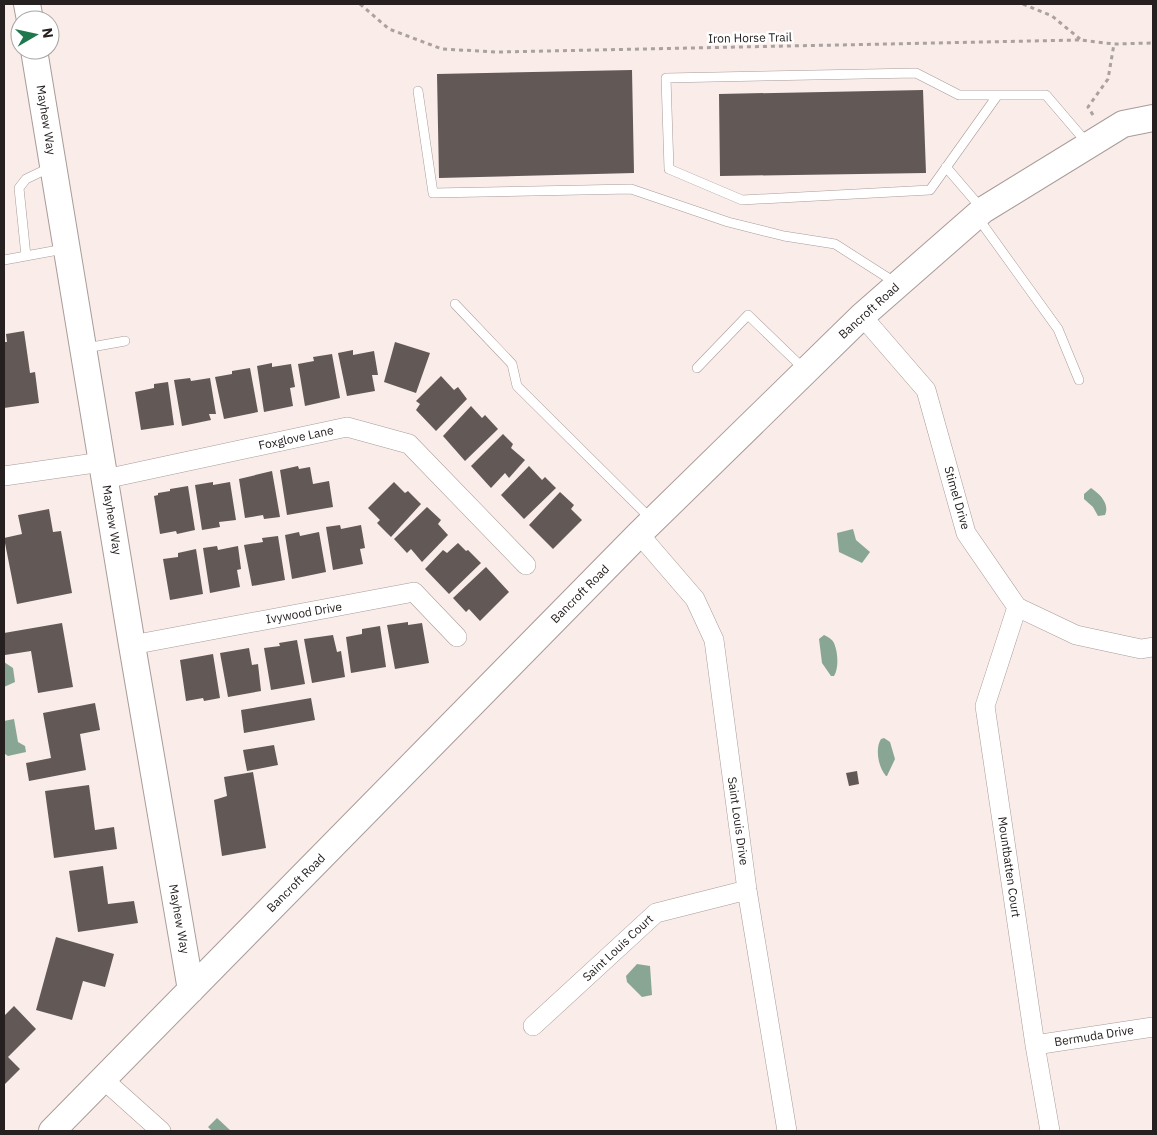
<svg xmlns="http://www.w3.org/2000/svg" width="1157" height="1135" font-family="'IBM Plex Sans',sans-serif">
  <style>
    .water { fill: #89a694 }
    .building { fill: #625855 }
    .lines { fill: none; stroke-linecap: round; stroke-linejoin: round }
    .lane-casing { stroke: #a89c99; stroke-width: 10 }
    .street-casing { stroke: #a89c99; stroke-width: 20 }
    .secondary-casing { stroke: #a89c99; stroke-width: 28 }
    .path { stroke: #aba19e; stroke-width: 3; stroke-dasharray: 4 4; stroke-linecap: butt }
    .lane { stroke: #fff; stroke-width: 9 }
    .street { stroke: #fff; stroke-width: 19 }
    .secondary { stroke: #fff; stroke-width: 26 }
    .labels { text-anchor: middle; stroke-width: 5; stroke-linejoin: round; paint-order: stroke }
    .street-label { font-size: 12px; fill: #262120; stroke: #fff }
  </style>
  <rect width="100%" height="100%" fill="#f9ece9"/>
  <path class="water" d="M1091,488C1100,494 1110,504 1105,515L1098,516L1093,507L1084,499V494Z
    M853,529L856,540L870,552L862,563L839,552L837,533Z
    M824,635C828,637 832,639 834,643C838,652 839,668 834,676H831L822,663L819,639Z
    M4,662L13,668L15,682L4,687Z
    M14,719L18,742L25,746L26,752L8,756L5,754L4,721Z
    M884,738L890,742L895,759L887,776H886C878,767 875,748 881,739Z
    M637,964L650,966L652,995L642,997L627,982L626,976Z
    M217,1118L231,1131H212L208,1127Z"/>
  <path class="building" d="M632,70L634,173L439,178L437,74Z
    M923,90L926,173L720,176L719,94Z
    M24,331L30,373L35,372L39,403L4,408V342H7L6,334Z
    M395,342L430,353L416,393L384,382Z
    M353,350V355L374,351L378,375H372L375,391L347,396L338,353Z
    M332,354L340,398L305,406L298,364L314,361L313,357Z
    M272,363V367L291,364L295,387L290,388L293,406L264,412L257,366Z
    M250,368L258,412L224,419L215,377L232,374V371Z
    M441,376L454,390L458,387L467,399L436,431L416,410L420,404L416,401Z
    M190,378L191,381L210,378L216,414H209L211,420L182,426L174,380Z
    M168,382L174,425L141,430L135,392L154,388V384Z
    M471,406L482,418L485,415L498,429L465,461L443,436Z
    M503,434L513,444L511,448L525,460L509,478L505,473L491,488L471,466Z
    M298,466L299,469L310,467L313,484L329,481L333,507L287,515L280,470Z
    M529,466L542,480L545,477L556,488L524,519L501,495Z
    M272,471L280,517L264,519L263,515L245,518L239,479Z
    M213,482V485L230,482L236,520L219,522L220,527L202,530L195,485Z
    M394,482L405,493L408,491L421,504L391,537L377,523L380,520L368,508Z
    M188,486L195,530L177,534L176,531L160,534L154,496L158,495V493L170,491V489Z
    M560,492L574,505L571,509L582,520L553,549L529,525Z
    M427,507L441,520L438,524L448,535L422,562L411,549L407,553L394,539Z
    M49,509L53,532L61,531L72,593L17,604L4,538L22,534L18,515Z
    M340,525L341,529L361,525L365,548L360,549L363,564L333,570L326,527Z
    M299,532L300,536L319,532L326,572L292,579L285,535Z
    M278,536L285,580L252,586L244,545L263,542L262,538Z
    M458,543L466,551L468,550L481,563L449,594L425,569L443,550L447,553Z
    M217,546L218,550L238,546L241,569L237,570L240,587L210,593L203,548Z
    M196,549L203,594L170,600L163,559L178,557V553Z
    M486,567L509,592L480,621L469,609L466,612L453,598Z
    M408,622V625L422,623L429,663L395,669L387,625Z
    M62,623L73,687L38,693L31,651L5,655L4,633Z
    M380,626L386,667L351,673L346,637L362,634V629Z
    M333,635L337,652L341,651L345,677L312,683L304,639Z
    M297,640L305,684L271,690L264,648L280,646L279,643Z
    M249,648L252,665L258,664L261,691L228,697L220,653Z
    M213,654L220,698L204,701L203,698L186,701L180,660Z
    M311,698L315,720L244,733L241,710Z
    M95,703L100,730L80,734L86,770L29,781L26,763L51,758L43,713Z
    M274,745L278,765L247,771L243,750Z
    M857,771L859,784L849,786L846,773Z
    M253,772L266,848L222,856L214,800L227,796L224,777Z
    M89,785L95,830L114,827L117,849L54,858L45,791Z
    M103,866L108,904L134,901L138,923L78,932L69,871Z
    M56,937L114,954L105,987L83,981L72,1020L36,1010Z
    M14,1006L36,1029L8,1057L20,1069L4,1085V1016Z"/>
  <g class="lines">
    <defs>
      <path id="lane" d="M418,91L433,193L631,189L728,222L784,236L835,244L896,283
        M997,96L930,190L742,200L669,169L666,78L916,73L959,95H1046L1087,143
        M946,167L982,209
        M978,218L1058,329L1079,380
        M26,256L19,188L26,179L51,167
        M4,260L64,249
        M455,304L512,364L517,386L652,520
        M86,348L125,341
        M697,368L748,315L804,369"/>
      <path id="street" d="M862,316L926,390L966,533L1017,607L1076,635L1141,649L1153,647
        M4,476L102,462
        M105,479L347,427L409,444L526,565
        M639,534L695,599L714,640L747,890L787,1131
        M1017,607L985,706L1035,1045L1050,1131
        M132,645L414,592L457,637
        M533,1026L656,913L747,890
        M1035,1045L1153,1027
        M104,1080L161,1131"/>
      <path id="secondary" d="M27,4L30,20
        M34,50L132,645L191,990
        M52,1131L639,534L862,316L983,210L1123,124L1153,118"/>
    </defs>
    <use href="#lane" class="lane-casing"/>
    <use href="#street" class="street-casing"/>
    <use href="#secondary" class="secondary-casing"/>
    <path class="path" d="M360,4L389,29L442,49L497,52L1080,40L1114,44L1153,43
      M1023,4L1052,16L1080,39
      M1093,115L1088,107L1108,79L1114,44"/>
    <use href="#lane" class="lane"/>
    <use href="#street" class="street"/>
    <use href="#secondary" class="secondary"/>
  </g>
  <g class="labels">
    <g class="street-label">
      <text transform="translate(750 38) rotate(-1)" y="4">Iron Horse Trail</text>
      <text transform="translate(46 120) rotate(81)" y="4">Mayhew Way</text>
      <text transform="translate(869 311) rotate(-42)" y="4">Bancroft Road</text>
      <text transform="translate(296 438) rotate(-12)" y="4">Foxglove Lane</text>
      <text transform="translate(957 498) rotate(74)" y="4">Stimel Drive</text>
      <text transform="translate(112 520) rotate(81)" y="4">Mayhew Way</text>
      <text transform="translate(580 594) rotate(-45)" y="4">Bancroft Road</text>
      <text transform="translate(304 613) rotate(-10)" y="4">Ivywood Drive</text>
      <text transform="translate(738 821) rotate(82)" y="4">Saint Louis Drive</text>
      <text transform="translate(1009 867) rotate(82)" y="4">Mountbatten Court</text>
      <text transform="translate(296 883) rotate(-45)" y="4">Bancroft Road</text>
      <text transform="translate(179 919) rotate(80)" y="4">Mayhew Way</text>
      <text transform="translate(618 948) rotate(-43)" y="4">Saint Louis Court</text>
      <text transform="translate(1094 1036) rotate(-9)" y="4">Bermuda Drive</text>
    </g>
  </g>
  <rect width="1157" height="1135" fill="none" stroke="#262120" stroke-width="10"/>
  <g transform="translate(35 35) rotate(81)"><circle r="24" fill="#ffffff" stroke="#a8a6a6"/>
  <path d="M0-4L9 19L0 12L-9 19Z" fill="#1f784d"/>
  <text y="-8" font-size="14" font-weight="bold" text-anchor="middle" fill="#262120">N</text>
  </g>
</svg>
